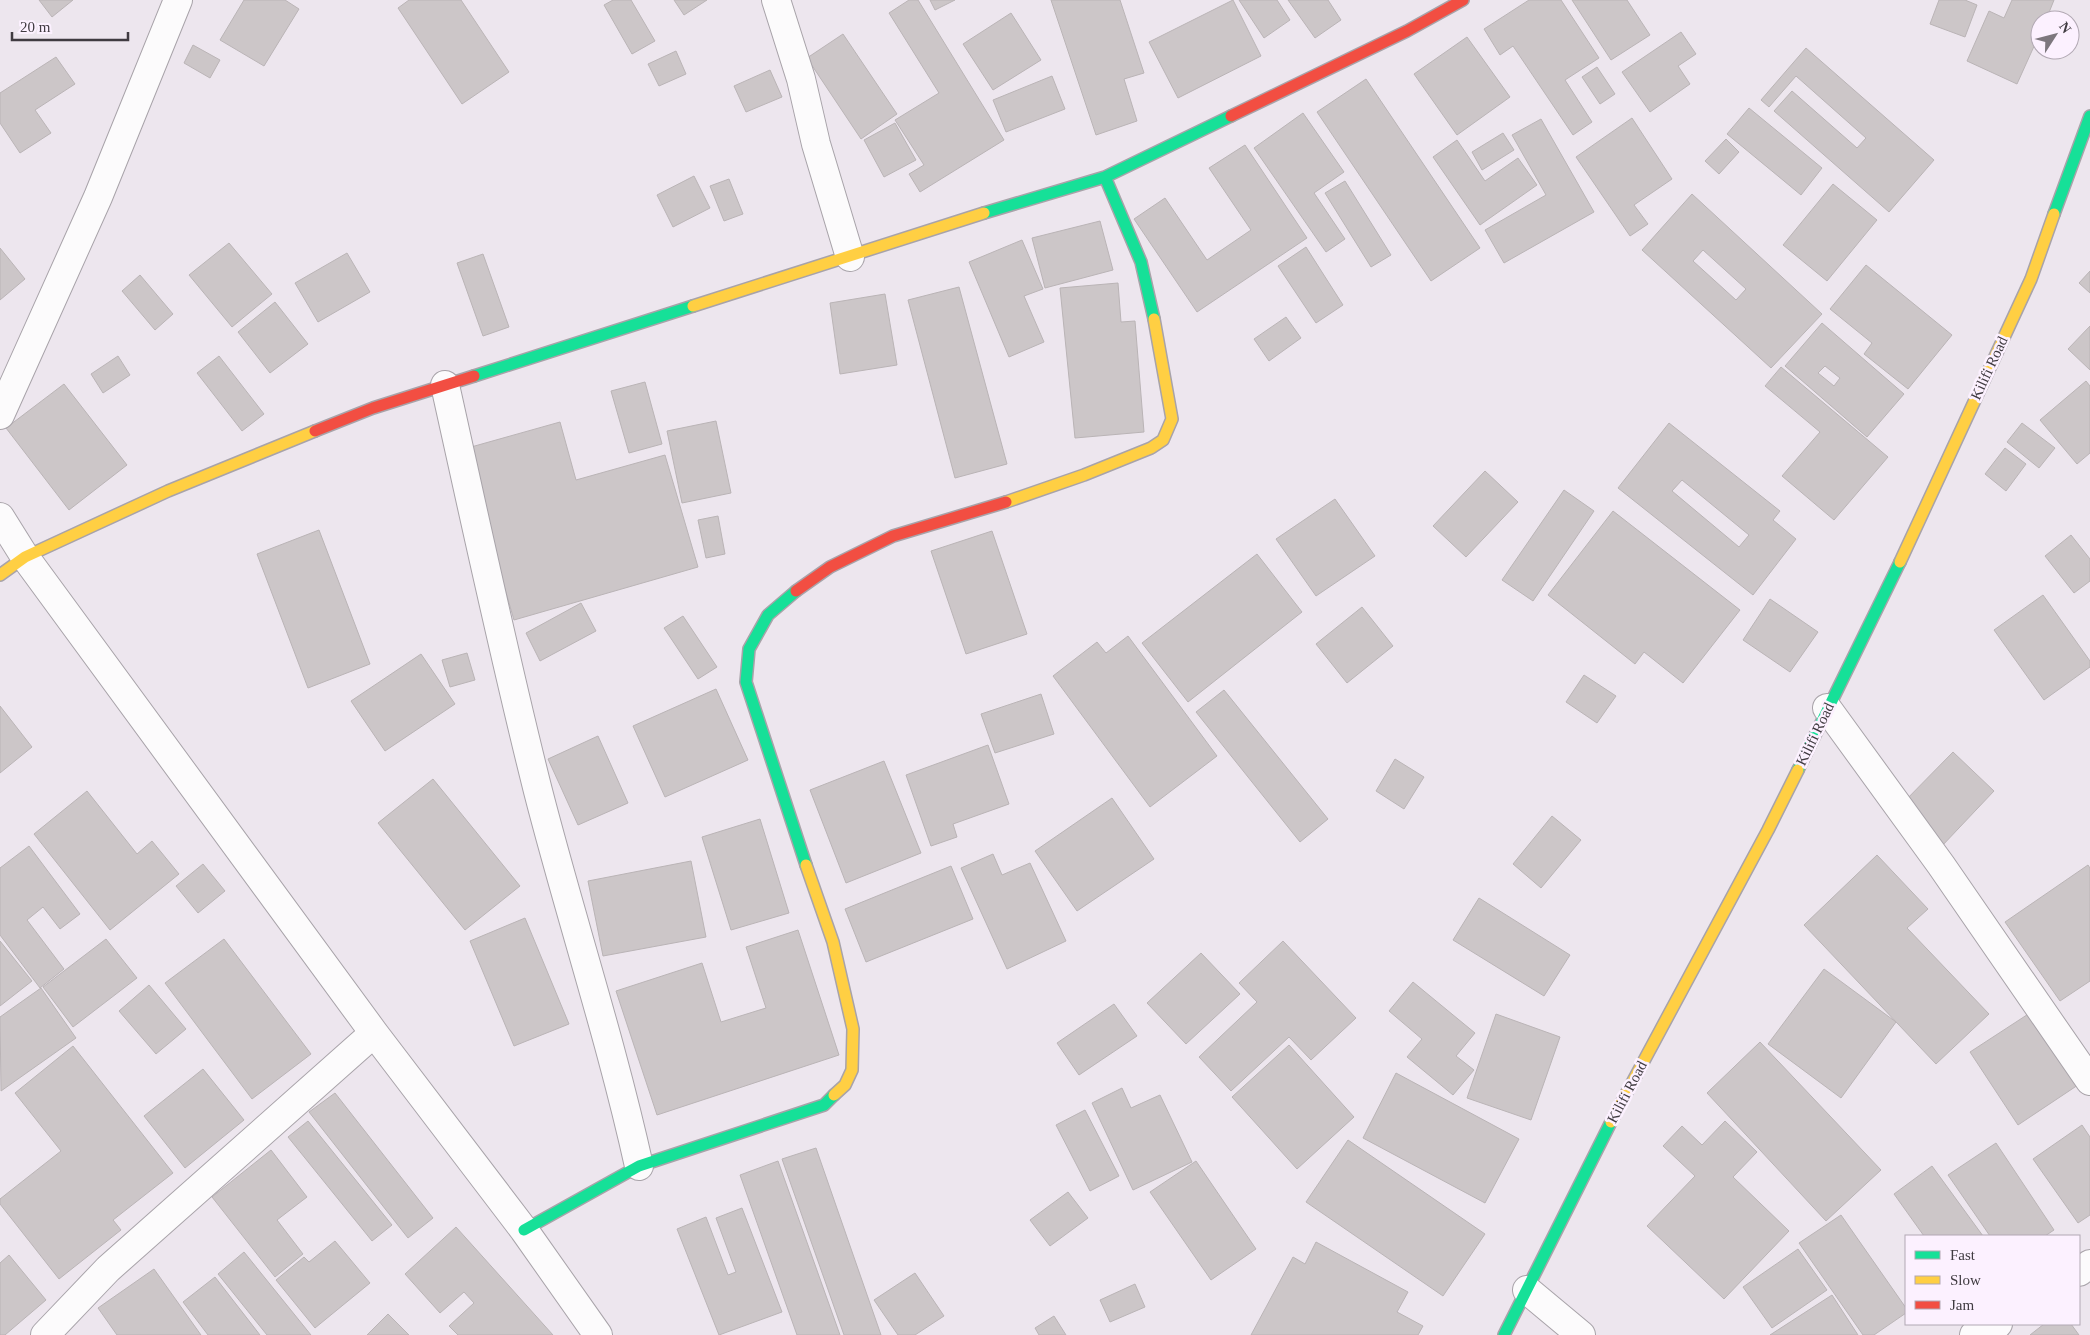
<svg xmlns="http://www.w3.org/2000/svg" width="2090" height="1335" font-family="Georgia,serif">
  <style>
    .building { fill: #ccc6c8; stroke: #bab4b6; fill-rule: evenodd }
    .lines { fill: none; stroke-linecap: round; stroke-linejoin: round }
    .street-casing { stroke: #a8a3a9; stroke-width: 30 }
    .fast-casing { stroke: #a8a3a9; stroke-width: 14 }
    .slow-casing { stroke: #a8a3a9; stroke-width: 14 }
    .jam-casing { stroke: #a8a3a9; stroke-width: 14 }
    .street { stroke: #fcfbfc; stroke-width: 28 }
    .fast { stroke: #16e098; stroke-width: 11 }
    .slow { stroke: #ffcf43; stroke-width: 11 }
    .jam { stroke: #f24e42; stroke-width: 11 }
    .labels { text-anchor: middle; stroke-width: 5; stroke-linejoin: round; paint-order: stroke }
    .street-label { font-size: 15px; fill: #403b41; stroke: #fcf1ff }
  </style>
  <rect width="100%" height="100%" fill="#ede6ee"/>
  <path class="building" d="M39,0H73L52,17Z
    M244,0H285L299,9L264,66L220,40Z
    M409,0H461L509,72L462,104L398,8Z
    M613,0H631L655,41L632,54L604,5Z
    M674,0H707L684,15Z
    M909,0H918L1004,140L920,192L909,174L924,165L895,120L939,93L889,13Z
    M930,0H955L935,10Z
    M1051,0H1120L1144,73L1124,79L1137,121L1096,135Z
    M1233,0L1261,56L1178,98L1149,42Z
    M1239,0H1277L1290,20L1264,38Z
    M1288,0H1328L1341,20L1315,38Z
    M1529,0H1561L1599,58L1565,80L1592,122L1573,135L1513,46L1500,55L1484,29Z
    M1572,0H1627L1650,35L1611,60Z
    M1939,0H1965L1977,5L1965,37L1930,24Z
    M2012,0H2054L2046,20H2040V33L2017,84L1967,61L1989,11L2004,18Z
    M1011,13L1041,60L993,90L963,44Z
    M1681,32L1696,54L1678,66L1690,84L1650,112L1622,72Z
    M843,34L897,114L861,139L807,58Z
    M1467,37L1510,97L1457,135L1414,74Z
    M193,45L220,60L210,78L184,63Z
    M1806,48L1934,160L1889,212L1774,111L1792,91L1857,148L1866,138L1796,76L1769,107L1761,100Z
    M676,51L686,74L659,86L648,64Z
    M56,57L75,84L35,110L51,133L20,153L0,123V93Z
    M1597,67L1615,94L1600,104L1582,77Z
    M770,70L782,97L746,112L734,86Z
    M1052,76L1065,109L1006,132L993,100Z
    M1366,79L1480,248L1431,281L1317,112Z
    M1749,108L1822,168L1801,195L1727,134Z
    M1303,113L1344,172L1314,193L1345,239L1326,252L1254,148Z
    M1632,118L1672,179L1634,205L1648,224L1630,236L1576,157Z
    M1541,119L1594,212L1504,263L1485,230L1546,195L1512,135Z
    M895,123L916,160L884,177L864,140Z
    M1503,133L1514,150L1482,170L1472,152Z
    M1726,139L1739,152L1719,174L1705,161Z
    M1457,140L1485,181L1518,158L1537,185L1480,225L1433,157Z
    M1245,145L1307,238L1197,312L1134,219L1165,198L1207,260L1251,230L1209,168Z
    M694,176L710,208L673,227L657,195Z
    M729,179L743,214L724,221L710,186Z
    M1345,181L1391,255L1371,267L1325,193Z
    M1833,184L1877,220L1827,281L1783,245Z
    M1692,194L1822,314L1771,368L1642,250ZM1703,250L1746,289L1736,300L1693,261Z
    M1100,221L1113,270L1045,288L1032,238Z
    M1022,240L1043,289L1024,296L1044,342L1009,357L969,262Z
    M229,243L272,294L232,327L189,275Z
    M1306,247L1343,305L1316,323L1278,266Z
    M0,248L25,279L0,300Z
    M347,253L370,292L318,322L295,283Z
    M483,254L509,327L483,336L457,263Z
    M1866,265L1952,335L1908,389L1864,354L1872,343L1830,309Z
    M2090,271V293L2079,283Z
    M140,275L173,314L155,330L122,291Z
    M1118,283L1121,322L1135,321L1144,432L1075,438L1060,288Z
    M959,287L1007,464L955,478L908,300Z
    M885,294L897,365L840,374L830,303Z
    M275,302L308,344L270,373L238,332Z
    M1286,317L1301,338L1269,361L1254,339Z
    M1822,323L1904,394L1867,437L1785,366ZM1825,366L1840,378L1834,386L1818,373Z
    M2090,326V370L2068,349Z
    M118,356L130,375L103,393L91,374Z
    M219,356L264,414L242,431L197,373Z
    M1781,367L1888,457L1834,520L1782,476L1820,432L1765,386Z
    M2086,381L2090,386V453L2077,464L2040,420Z
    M645,382L662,444L629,453L611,391Z
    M64,384L127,465L69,510L6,428Z
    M716,421L731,493L682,503L667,431Z
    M560,422L576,480L665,455L698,567L514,620L464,449Z
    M1669,423L1780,511L1773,520L1796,539L1753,595L1618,488ZM1682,480L1749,535L1739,547L1672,491Z
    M2022,423L2055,448L2039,468L2007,442Z
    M2005,448L2026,464L2006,491L1985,474Z
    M1485,471L1518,502L1466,557L1433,526Z
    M1564,490L1594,511L1533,601L1502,580Z
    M1335,499L1375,556L1316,596L1276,539Z
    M1613,511L1740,610L1683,683L1644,652L1635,664L1548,595Z
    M718,516L725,554L706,558L698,520Z
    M319,530L370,664L308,688L257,554Z
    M992,531L1027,634L966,654L931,551Z
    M2071,535L2090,559V581L2074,593L2045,556Z
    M1257,554L1302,612L1188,702L1142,643Z
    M2043,595L2090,661V667L2044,700L1994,630Z
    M1770,599L1818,632L1790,672L1743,640Z
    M581,603L596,631L540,661L526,633Z
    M1362,607L1393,646L1347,683L1316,644Z
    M683,616L717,667L698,679L664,628Z
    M1128,636L1217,756L1150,807L1053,676L1097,642L1106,653Z
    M467,653L475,680L450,687L442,660Z
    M421,654L455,704L385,751L351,701Z
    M1584,675L1616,696L1597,723L1566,702Z
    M716,689L748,760L665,797L633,726Z
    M1224,690L1328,819L1300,842L1196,712Z
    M1041,694L1054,734L995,753L981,714Z
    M0,706L32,747L0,773Z
    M598,736L628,803L578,825L548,759Z
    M988,745L1009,804L953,824L957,837L931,846L906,775Z
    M1953,752L1994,791L1941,847L1899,807Z
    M1395,759L1424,777L1404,809L1376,791Z
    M884,761L921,853L846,883L810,790Z
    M433,779L520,886L465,930L378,823Z
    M87,791L137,854L152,841L179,874L110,930L34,834Z
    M1112,798L1154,859L1077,911L1035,851Z
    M1552,816L1581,840L1541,888L1513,864Z
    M760,819L789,913L731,930L702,837Z
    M29,846L80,914L60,929L43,907L27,920L64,969L40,988L0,935V868Z
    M993,854L1002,875L1030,863L1066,941L1007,969L961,868Z
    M1877,855L1928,909L1907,928L1989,1014L1936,1064L1804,925Z
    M691,861L706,937L603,956L588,881Z
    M203,864L225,891L198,913L176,886Z
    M2088,865L2090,868V981L2060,1001L2005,922Z
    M951,866L973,919L866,962L845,909Z
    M1479,898L1570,955L1544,996L1453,940Z
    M525,918L569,1024L514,1046L470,941Z
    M798,930L839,1055L657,1115L616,991L702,963L721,1022L766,1008L746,947Z
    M106,939L137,978L73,1027L43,987Z
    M224,939L311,1054L252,1099L165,983Z
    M0,941L32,981L0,1006Z
    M1283,941L1356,1018L1311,1060L1289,1037L1231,1091L1199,1057L1257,1002L1239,983Z
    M1201,953L1240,994L1186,1044L1147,1003Z
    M1824,969L1896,1022L1841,1098L1768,1044Z
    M1413,982L1475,1033L1456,1056L1474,1070L1453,1095L1407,1057L1422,1039L1389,1011Z
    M149,985L186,1029L156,1054L119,1011Z
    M41,988L76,1038L1,1091L0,1017Z
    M1114,1004L1137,1036L1079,1075L1057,1043Z
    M2036,1009L2084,1081L2018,1125L1970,1052Z
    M1496,1014L1560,1037L1531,1120L1467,1098Z
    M1760,1042L1881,1170L1826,1221L1707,1093Z
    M1289,1045L1354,1117L1297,1169L1232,1097Z
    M73,1046L173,1173L113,1220L121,1230L59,1279L0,1204V1199L61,1151L15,1093Z
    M203,1069L244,1120L185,1168L144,1116Z
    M1396,1073L1519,1139L1485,1203L1363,1138Z
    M1122,1088L1131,1108L1160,1095L1192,1162L1133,1190L1092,1103Z
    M335,1093L433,1218L408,1238L309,1112Z
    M1085,1110L1119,1176L1090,1191L1056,1125Z
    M308,1121L392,1225L372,1241L288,1137Z
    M1725,1121L1757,1152L1733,1177L1789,1231L1724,1299L1647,1226L1695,1176L1663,1146L1682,1126L1702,1145Z
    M2082,1125L2090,1137V1215L2078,1223L2033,1159Z
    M1348,1140L1485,1234L1443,1296L1306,1202Z
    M1996,1143L2054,1230L2045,1236H1990L1948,1175Z
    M816,1148L881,1335H844L782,1159Z
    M271,1150L307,1197L277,1220L303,1254L275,1277L212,1197Z
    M778,1161L840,1335H797L740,1175Z
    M1196,1161L1256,1249L1211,1280L1150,1192Z
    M1932,1166L1983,1236H1924L1894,1194Z
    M1068,1192L1088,1218L1050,1246L1030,1220Z
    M742,1208L782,1312L719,1335L677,1229L706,1217L728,1275L736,1272L716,1218Z
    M1841,1215L1906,1308V1313L1874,1335H1863L1799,1243Z
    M456,1227L553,1335H458L449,1326L474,1303L464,1292L440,1313L405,1274Z
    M335,1241L370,1283L315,1328L276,1280L304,1257L309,1262Z
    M1316,1242L1408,1292L1397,1312L1423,1326L1418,1335H1251L1293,1257L1305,1264Z
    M1798,1249L1827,1290L1772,1328L1743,1287Z
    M244,1252L311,1335H267L218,1274Z
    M9,1255L46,1300L5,1335H0V1263Z
    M154,1269L201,1335H117L98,1308Z
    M915,1273L944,1316L915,1335H898L874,1300Z
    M215,1277L260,1335H208L183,1302Z
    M1135,1284L1145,1307L1110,1322L1100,1300Z
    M1832,1295L1858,1335H1770Z
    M388,1314L409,1335H367Z
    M1054,1316L1066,1335H1039L1035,1328Z
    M2044,1324H2071L2079,1335H2030Z"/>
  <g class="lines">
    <defs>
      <path id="street" d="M776,0L801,79L816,144L850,257
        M445,385C475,520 504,656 538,791C570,916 611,1039 639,1166
        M0,415L98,197L178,0
        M0,517L25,557L374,1033L524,1230L598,1335
        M1827,708L1941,865L2090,1081
        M2079,1272L2090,1264
        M1527,1290L1581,1335
        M45,1335L108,1269L374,1033
        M1974,1335L1998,1324"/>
      <path id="fast" d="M1105,177L1141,262L1154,319
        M984,213L1105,177L1231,116
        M2054,214L2090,116
        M474,376L693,306
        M796,591L768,615L749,649L746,682L806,865
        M1798,770L1900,562
        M524,1230L639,1166L824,1105L834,1095
        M1504,1335L1611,1122"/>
      <path id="slow" d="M693,306L984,213
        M1006,502L1084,475L1151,448L1163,440L1172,419L1154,319
        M1900,562L2031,279L2054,214
        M0,575L25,557L168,491L315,431
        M806,865L833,942L853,1029L852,1070L845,1085L834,1095
        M1611,1122L1768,830L1798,770"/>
      <path id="jam" d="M1231,116L1407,31L1463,0
        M315,431L373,408L474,376
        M796,591L830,567L893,536L1006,502"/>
    </defs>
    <use href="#street" class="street-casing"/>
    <use href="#fast" class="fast-casing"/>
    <use href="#slow" class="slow-casing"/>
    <use href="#jam" class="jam-casing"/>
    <use href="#street" class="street"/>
    <use href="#fast" class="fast"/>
    <use href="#slow" class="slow"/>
    <use href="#jam" class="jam"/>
  </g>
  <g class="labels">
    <g class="street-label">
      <text transform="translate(1989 368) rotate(-65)" y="5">Kilifi Road</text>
      <text transform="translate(1815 734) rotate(-64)" y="5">Kilifi Road</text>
      <text transform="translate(1627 1092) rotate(-62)" y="5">Kilifi Road</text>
    </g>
  </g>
  <rect x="1905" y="1235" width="175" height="90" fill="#fcf1ff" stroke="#b1a8b3"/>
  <rect x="1915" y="1251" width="25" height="8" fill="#16e098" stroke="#b1a8b3"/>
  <text x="1950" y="1260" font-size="15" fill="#403b41">Fast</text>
  <rect x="1915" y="1276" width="25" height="8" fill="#ffcf43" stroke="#b1a8b3"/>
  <text x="1950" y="1285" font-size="15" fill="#403b41">Slow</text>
  <rect x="1915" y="1301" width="25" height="8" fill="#f24e42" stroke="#b1a8b3"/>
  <text x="1950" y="1310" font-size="15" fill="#403b41">Jam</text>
  <g transform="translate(2055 35) rotate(54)"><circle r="24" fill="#fcf1ff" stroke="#b1a8b3"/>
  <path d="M0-4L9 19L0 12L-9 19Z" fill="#7d777e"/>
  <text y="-8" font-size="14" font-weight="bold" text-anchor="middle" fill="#403b41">N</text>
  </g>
  <path d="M12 32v8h116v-8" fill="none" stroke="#403b41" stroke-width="2.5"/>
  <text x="20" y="32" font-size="15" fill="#403b41" stroke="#fcf1ff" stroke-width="4" paint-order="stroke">20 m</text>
</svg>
